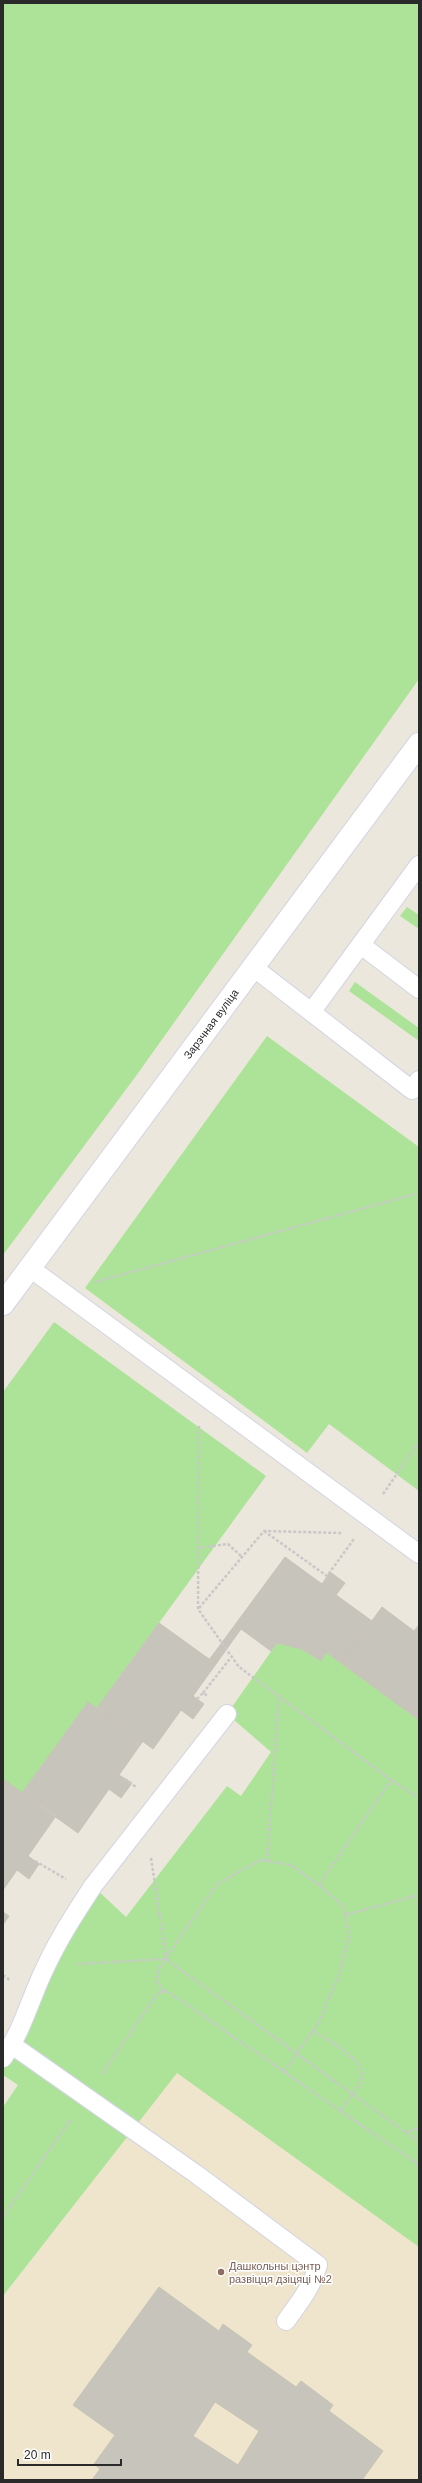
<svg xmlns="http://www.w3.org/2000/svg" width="422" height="2483" font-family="Arial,sans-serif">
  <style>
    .education { fill: #eee5cc }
    .green { fill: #ade399 }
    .building { fill: #c7c5bb; stroke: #c8c3b6; fill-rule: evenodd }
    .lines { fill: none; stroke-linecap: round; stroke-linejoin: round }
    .service-casing { stroke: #d2d4e3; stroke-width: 20 }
    .tertiary-casing { stroke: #d2d4e3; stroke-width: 24 }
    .path { stroke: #c8c8c8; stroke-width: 2.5; stroke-dasharray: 3 2; stroke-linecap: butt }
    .service { stroke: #fff; stroke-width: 18 }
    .tertiary { stroke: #fff; stroke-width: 22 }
    .education-dot { fill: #8d6e63; stroke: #fff; stroke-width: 1.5 }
    .labels { text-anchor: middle; stroke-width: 3; stroke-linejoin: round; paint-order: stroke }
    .street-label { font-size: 11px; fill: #2a2a2a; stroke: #fff }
    .education-label { font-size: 11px; fill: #785e54; stroke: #fff; text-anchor: start }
  </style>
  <rect width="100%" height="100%" fill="#ece7dc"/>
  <path class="education" d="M177,2072L419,2247V2480H3V2297Z"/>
  <path class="green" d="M3,3H419V679L136,1076L3,1255Z
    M407,907L419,915V929L400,916Z
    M355,982L419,1028V1041L349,991Z
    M267,1036L419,1147V1491L329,1424L307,1453L85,1288Z
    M54,1322L266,1476L97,1708L88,1702L22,1793L3,1779V1392Z
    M277,1643L302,1649L320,1661L326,1652L419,1720V2247L177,2073L3,2296V2107L18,2085L3,2075V2054L93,1886L126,1917L227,1786L241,1796L271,1752L227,1714Z"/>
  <path class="building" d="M285,1557L322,1584L330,1572L345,1583L336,1595L372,1621L341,1663L326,1652L321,1661L302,1649L277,1643L271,1651L241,1629L216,1664L209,1660Z
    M382,1607L414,1631L419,1625V1720L341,1663Z
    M159,1623L216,1664L193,1696L204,1704L193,1719L181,1710L153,1749L97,1708Z
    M88,1702L143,1741L119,1775L132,1783L121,1798L109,1789L78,1833L22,1793Z
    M3,1779L56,1816L28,1856L39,1864L29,1879L17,1870L3,1890Z
    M3,1912L9,1916L3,1925Z
    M159,2287L219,2331L223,2324L252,2345L247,2352L296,2387L301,2381L333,2405L329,2411L383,2451L362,2480H92L100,2469L94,2464L115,2435L73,2405ZM215,2402L259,2431L238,2465L193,2436Z"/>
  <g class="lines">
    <defs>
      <path id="service" d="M361,945L419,989
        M253,967L412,1090L419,1080
        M312,1011L419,865
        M30,1268L419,1554
        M12,2045L196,2174L318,2265C312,2287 299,2303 286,2321
        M3,2058C23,2030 31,1996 46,1966C59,1938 76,1912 93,1886L227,1714"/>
      <g id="tertiary">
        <path id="s1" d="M3,1304L419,744"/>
      </g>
    </defs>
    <use href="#service" class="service-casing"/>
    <use href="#tertiary" class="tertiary-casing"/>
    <path class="path" d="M95,1282L419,1193
      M199,1426L198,1609L239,1667L391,1780L419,1798
      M383,1494L419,1442
      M264,1531L327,1576L354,1539
      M198,1548L228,1544L242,1557
      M199,1608L264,1531L342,1533
      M203,1693L232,1656
      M197,1699L203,1693L208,1696
      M125,1779L136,1787
      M151,1858L166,1958
      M35,1861L66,1879
      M267,1861L279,1697
      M319,1885L391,1780
      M345,1915L419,1895
      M77,1964L166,1959L419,2142
      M3,1975L11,1981
      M164,1991L157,1982L158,1970L217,1884L260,1860L291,1865L319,1885L344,1907L349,1937L339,1975L319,2022L284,2072
      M313,2031C326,2039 360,2057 362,2073C363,2085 347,2101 340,2111
      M102,2074L158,1993L164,1991L170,1993L419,2165
      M405,2132L419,2128
      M3,2217L71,2119"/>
    <use href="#service" class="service"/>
    <use href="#tertiary" class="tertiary"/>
  </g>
  <circle class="education-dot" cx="221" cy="2272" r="4"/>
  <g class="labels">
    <g class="street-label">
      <text dy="4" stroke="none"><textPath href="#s1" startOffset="349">Зарэчная вуліца</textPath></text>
    </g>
    <g class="education-label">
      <text x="229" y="2270">Дашкольны цэнтр<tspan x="229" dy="13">развіцця дзіцяці №2</tspan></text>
    </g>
  </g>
  <rect width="422" height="2483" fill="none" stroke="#2a2a2a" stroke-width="8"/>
  <path d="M18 2459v6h103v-6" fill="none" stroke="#2a2a2a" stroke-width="2"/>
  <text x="24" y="2459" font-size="12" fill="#2a2a2a" stroke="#ffffff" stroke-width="3" paint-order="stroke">20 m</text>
</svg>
